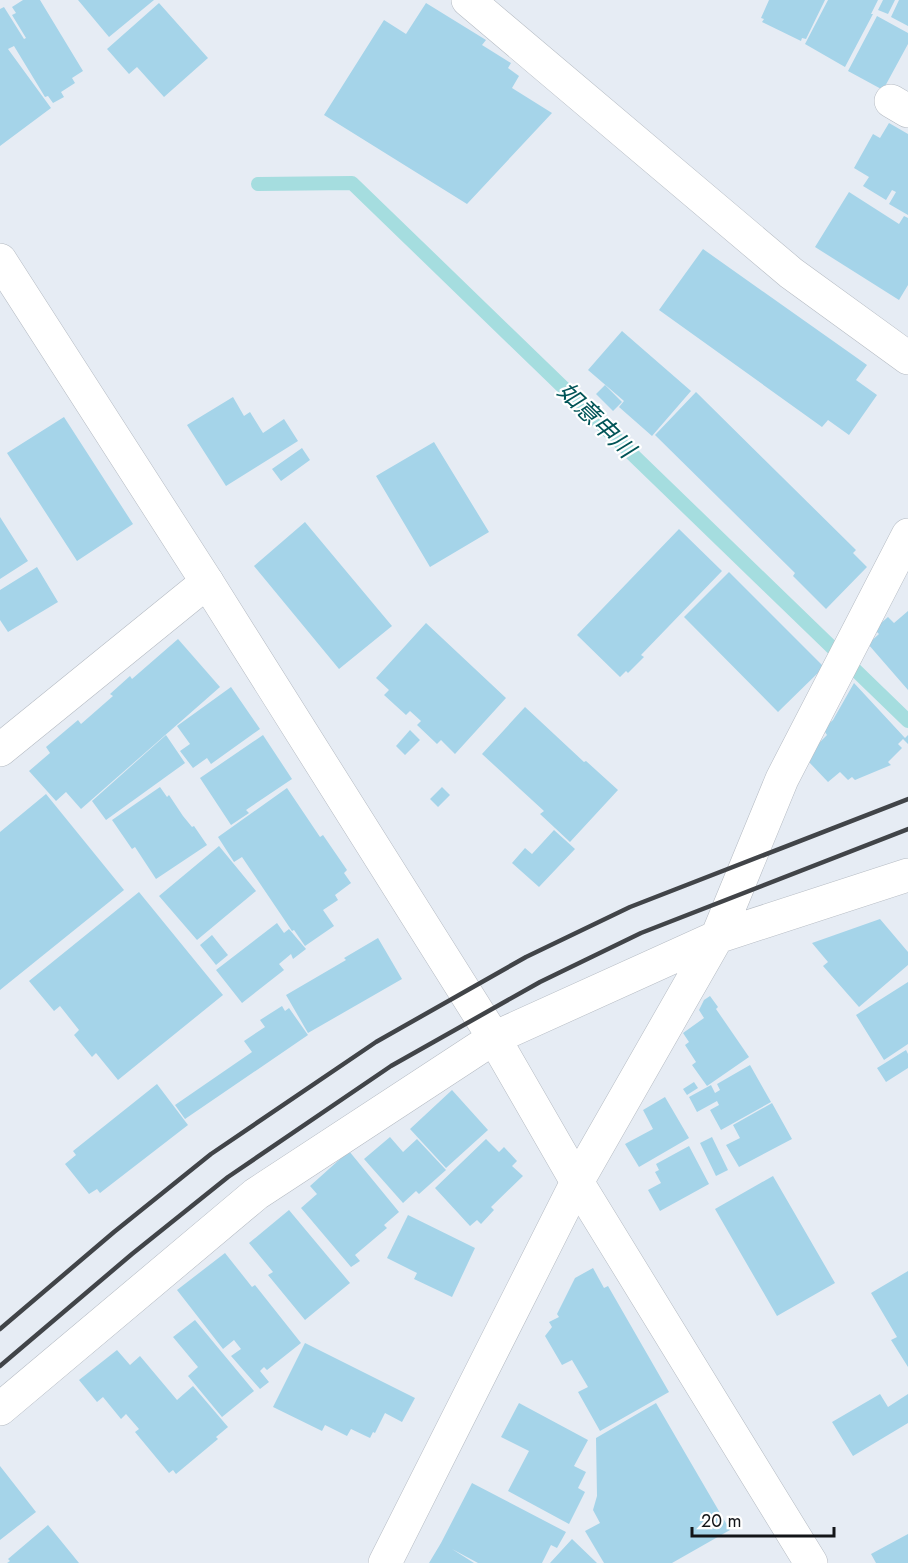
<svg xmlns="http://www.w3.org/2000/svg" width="908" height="1563" font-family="Jost,'Noto Sans JP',sans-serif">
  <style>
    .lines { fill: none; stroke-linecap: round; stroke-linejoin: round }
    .stream { stroke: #a5dddf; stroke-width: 14 }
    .building { fill: #a5d4e9 }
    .minor-casing { stroke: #b5bbc3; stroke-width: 34 }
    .tertiary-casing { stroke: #b5bbc3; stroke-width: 34 }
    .minor { stroke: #fff; stroke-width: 33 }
    .tertiary { stroke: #fff; stroke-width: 33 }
    .rail { stroke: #414448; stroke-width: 4.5 }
    .labels { text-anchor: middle; stroke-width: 4.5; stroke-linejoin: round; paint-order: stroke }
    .water-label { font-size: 24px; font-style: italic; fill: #005457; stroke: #fff }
  </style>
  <rect width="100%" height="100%" fill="#e6ecf4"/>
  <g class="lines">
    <path class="stream" d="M258,184L352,183L908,721"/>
  </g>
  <path class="building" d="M23,0H40L83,71L72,78L75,83L61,92L64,97L53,103L48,96L45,97L14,46L8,49L51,108L0,146V9L4,7L24,39L26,38L12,15L16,13L12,7Z
    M78,0H154L109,37Z
    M769,0H825L806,39L802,38L801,41L762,22L764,19L761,18Z
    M828,0H878L871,14H873L845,67L805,44Z
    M883,0H895L888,14L878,10Z
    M899,0H908V26L891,17Z
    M159,3L208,58L164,97L137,67L129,74L107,49Z
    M426,3L486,40L482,45L511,63L508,68L519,76L512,88L552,113L467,204L324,115L384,20L406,34Z
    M877,16L908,33V44L883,90L848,71Z
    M889,123L908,134V215L889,204L896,192L892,190L886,200L863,186L869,177L854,168L873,134L880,138Z
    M849,192L899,224L904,216L908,218V285L899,300L815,247Z
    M703,249L867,365L856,380L877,395L849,435L828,420L822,427L659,310Z
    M622,331L691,391L652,436L619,407L624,401L588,370Z
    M605,385L622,402L613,411L596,394Z
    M696,392L856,550L853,553L867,567L826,609L793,576L795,573L655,435Z
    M233,397L244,416L250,412L263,433L284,419L298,441L226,486L187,425Z
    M64,417L133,524L77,561L7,453Z
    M434,442L489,532L430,567L376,476Z
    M302,448L310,460L281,481L272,469Z
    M0,517L28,561L0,579Z
    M305,522L392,626L339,669L254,566Z
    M679,529L722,571L641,655L644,657L628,673L626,671L620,677L577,635Z
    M37,567L58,602L8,632L0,620V590Z
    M729,572L824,667L778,712L684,617Z
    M908,611V690L868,644L879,634L874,629L888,617L894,623Z
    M426,623L506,698L455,754L441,740L437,744L417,725L421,721L410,711L406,715L384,695L389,690L376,678Z
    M178,639L220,687L81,809L66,792L56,801L29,771L50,753L46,747L78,720L81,724L113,696L110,694L130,676L132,679Z
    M854,683L905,738L908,735V744L903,739L898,744L902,748L888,762L891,765L855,780L852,777L848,780L840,772L828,782L808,761L815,747L827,735L823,729L833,720Z
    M231,687L260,729L211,764L207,758L193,768L180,751L190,744L177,726Z
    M525,707L584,762L586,761L618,790L570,842L540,814L544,811L482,754Z
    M410,730L420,740L405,755L396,746Z
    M166,735L185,763L106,820L92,801Z
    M263,735L292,779L246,810L249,813L231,825L200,778Z
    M160,787L167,797L169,795L183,816L192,827L194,826L207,845L156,879L135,847L132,849L112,820Z
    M442,787L450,795L438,807L430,799Z
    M287,788L320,837L323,835L347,870L344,873L351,883L335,895L338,900L323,910L334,926L305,946L294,930L292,931L242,857L234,862L218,837Z
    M46,794L124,890L0,990V832Z
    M554,830L575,849L539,887L512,863L525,848L532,854Z
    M219,846L256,891L197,940L159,896Z
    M139,892L223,995L118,1080L96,1053L92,1057L74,1035L79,1030L60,1006L54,1011L29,981Z
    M880,919L908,952V965L859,1007L823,966L828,962L812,943Z
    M277,923L284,933L289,929L306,949L293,959L291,954L279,964L284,970L242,1003L216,970Z
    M212,935L228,955L216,965L200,945Z
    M378,938L402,979L308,1033L286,995L346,960L344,958Z
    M908,982V1044L884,1060L856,1015Z
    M710,996L718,1007L716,1009L749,1057L707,1086L692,1065L696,1062L685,1045L689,1042L683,1033L704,1018L699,1010L704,1000Z
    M282,1006L285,1011L289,1008L308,1035L185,1119L175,1105L252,1052L244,1041L265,1027L260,1020Z
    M906,1050L908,1054V1068L886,1082L877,1068Z
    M750,1065L771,1102L721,1130L710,1110L719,1105L717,1101L697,1112L689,1097L711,1085L715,1093L720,1090L717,1084Z
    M694,1082L698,1088L687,1095L683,1089Z
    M157,1084L188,1125L100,1193L97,1189L89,1194L65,1164L76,1155L73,1151Z
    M452,1090L488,1130L446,1168L410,1129Z
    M665,1097L689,1138L639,1167L625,1144L653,1129L643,1110Z
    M772,1103L792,1139L739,1167L726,1145L740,1138L733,1125Z
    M390,1137L403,1152L417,1139L446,1170L419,1194L416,1191L403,1203L364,1159Z
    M712,1137L728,1170L716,1176L700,1143Z
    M486,1139L499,1152L504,1147L517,1161L512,1166L523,1176L491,1207L494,1210L481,1224L477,1220L470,1226L435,1188Z
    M689,1146L709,1184L660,1211L648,1190L661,1183L655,1172L659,1170L656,1164Z
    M349,1151L399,1212L384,1225L387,1228L355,1255L360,1261L351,1267L301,1208L317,1194L310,1186Z
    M773,1176L835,1283L777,1316L715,1209Z
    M289,1210L350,1283L305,1320L268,1275L273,1272L249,1243Z
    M408,1215L475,1248L452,1297L414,1279L417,1273L387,1258Z
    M225,1253L252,1287L255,1285L301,1343L267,1370L264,1367L260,1371L269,1382L260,1389L231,1356L241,1349L234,1340L223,1349L177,1290Z
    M593,1268L604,1288L608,1286L669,1392L600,1431L578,1392L588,1387L572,1360L562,1365L545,1336L552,1327L549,1322L559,1317L557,1314L575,1278Z
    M908,1271V1367L891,1340L897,1337L871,1293Z
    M195,1320L254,1391L222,1417L188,1376L198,1367L173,1337Z
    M305,1343L415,1398L402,1422L385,1413L375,1433L373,1432L370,1438L351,1429L347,1436L325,1425L322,1431L273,1407Z
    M117,1350L130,1365L140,1356L177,1400L193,1386L228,1427L216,1437L218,1439L176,1474L173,1470L169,1473L135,1432L139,1429L126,1414L121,1419L103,1397L97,1402L79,1380Z
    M880,1394L888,1407L908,1394V1423L853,1456L832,1422Z
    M519,1403L588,1440L574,1466L586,1472L578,1488L585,1492L569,1524L508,1491L529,1451L501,1437Z
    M656,1403L730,1530L672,1563H604L585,1531L600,1523L593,1510L597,1496L596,1438Z
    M0,1466L36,1512L0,1540Z
    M472,1483L566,1532L557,1548L551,1545L542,1563H478L452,1549L474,1563H429L441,1543Z
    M48,1525L79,1563H7L10,1561L8,1559Z
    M908,1534V1563H876L871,1554Z
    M572,1539L597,1563H550Z"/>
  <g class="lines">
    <defs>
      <path id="minor" d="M468,0L791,273L908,358
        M891,101L908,111
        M0,260L207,582L494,1038L577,1182L811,1563
        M577,1182L717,937L782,779L908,535
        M0,1409L256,1194L494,1038L717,937L908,875"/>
      <path id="tertiary" d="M0,750L207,582
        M385,1563L577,1182"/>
    </defs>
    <use href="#minor" class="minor-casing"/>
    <use href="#tertiary" class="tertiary-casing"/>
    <use href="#minor" class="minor"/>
    <use href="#tertiary" class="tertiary"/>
    <path class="rail" d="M0,1329L114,1232L211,1154L376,1042L526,957L630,907L908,799
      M0,1366L132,1254L228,1177L391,1066L540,982L641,933L908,829"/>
  </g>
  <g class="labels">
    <g class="water-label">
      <text transform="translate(596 420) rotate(44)" y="8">如意申川</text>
    </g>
  </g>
  <path d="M692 1527v9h142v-9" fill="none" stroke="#131518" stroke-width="3"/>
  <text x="701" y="1527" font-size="18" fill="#131518" stroke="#ffffff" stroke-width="4.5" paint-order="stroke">20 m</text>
</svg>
